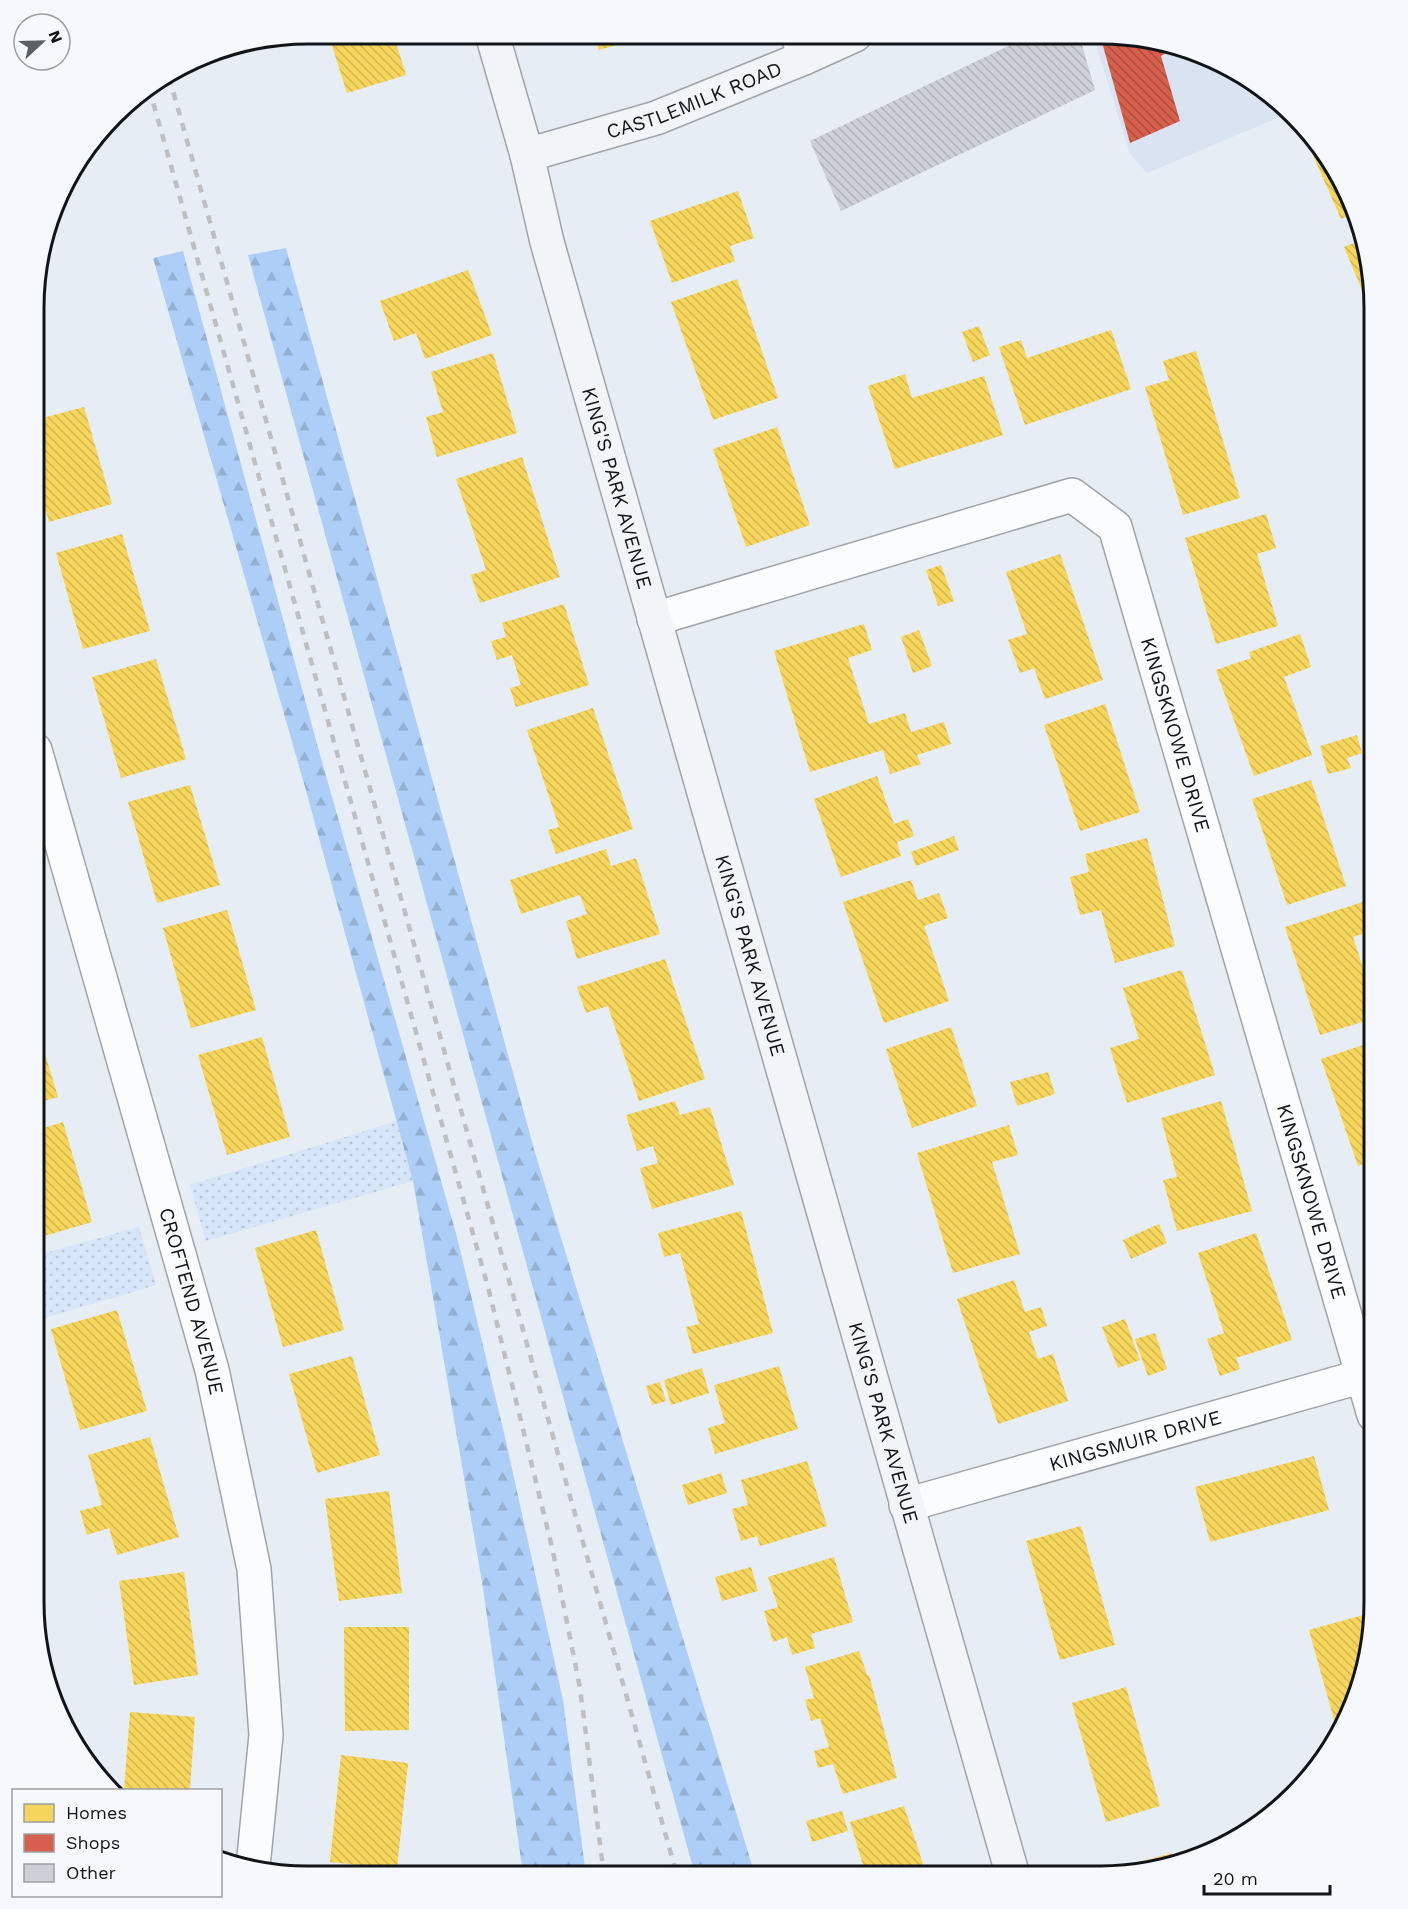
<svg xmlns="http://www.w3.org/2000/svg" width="1408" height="1909" font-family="'Work Sans',sans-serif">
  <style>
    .built { fill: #d9e3f1 }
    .grass { fill: url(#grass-dots) }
    .forest { fill: url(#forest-firs) }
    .homes { fill: url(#homes-back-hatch) }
    .shops { fill: url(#shops-back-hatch) }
    .building { fill: url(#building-back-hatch) }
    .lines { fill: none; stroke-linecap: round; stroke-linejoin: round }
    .street-casing { stroke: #a0a4aa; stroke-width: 36 }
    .secondary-casing { stroke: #a0a4aa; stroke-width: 36 }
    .street { stroke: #fbfcfd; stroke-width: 33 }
    .secondary { stroke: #f1f5f8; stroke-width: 33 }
    .rail { stroke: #bdbfc0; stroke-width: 4.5; stroke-dasharray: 8 8; stroke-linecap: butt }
    .labels { text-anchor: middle; stroke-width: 6; stroke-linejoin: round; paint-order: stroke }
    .street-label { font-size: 20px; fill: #111519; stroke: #f5f9fe }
    .rim { fill: none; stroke: #111519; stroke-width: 3 }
  </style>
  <defs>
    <pattern id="grass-dots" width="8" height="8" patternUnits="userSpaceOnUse" patternTransform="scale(1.5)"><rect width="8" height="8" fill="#d6e5f7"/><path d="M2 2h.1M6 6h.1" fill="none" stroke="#b7c4d3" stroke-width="1.8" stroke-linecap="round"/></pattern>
    <pattern id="forest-firs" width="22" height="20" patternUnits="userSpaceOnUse" patternTransform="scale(1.5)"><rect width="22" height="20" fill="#adcef7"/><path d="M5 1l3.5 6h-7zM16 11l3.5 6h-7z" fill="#94b0d3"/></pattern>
    <pattern id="homes-back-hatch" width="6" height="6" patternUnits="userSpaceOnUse" patternTransform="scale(1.5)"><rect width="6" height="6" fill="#f6d55c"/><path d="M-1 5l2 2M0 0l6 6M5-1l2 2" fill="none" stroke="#d2b64f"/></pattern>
    <pattern id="shops-back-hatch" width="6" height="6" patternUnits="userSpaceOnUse" patternTransform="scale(1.5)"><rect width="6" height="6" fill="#d6604d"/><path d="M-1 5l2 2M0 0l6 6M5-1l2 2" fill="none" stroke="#ac4e3f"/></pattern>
    <pattern id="building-back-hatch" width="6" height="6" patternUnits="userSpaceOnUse" patternTransform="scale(1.5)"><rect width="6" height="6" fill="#cdd1d7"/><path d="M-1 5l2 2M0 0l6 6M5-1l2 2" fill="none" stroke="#afb3b8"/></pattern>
  </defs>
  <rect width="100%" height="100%" fill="#e7edf4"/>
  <path class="built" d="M1093,35H1136L1205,54L1267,90L1287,114L1147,173L1130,154Z"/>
  <path class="grass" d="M397,1121L413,1181L206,1241L190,1185Z
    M139,1227L156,1285L34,1321V1256Z"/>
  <path class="forest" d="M286,248L534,1149L755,1875H695L248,255Z
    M183,251L317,744L457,1237L505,1437L563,1700L586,1875L523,1874L483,1588L413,1181L305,787L153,258Z"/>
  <path class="homes" d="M328,33H393L406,75L347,93Z
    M594,34H653V35L599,50Z
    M1305,137L1347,186L1353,214L1341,219Z
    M738,191L754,238L730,246L735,261L672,283L650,221Z
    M1359,241L1375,307V321L1344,247Z
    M468,270L492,335L425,359L416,333L394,341L380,301Z
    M737,279L778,398L713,420L671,302Z
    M979,326L990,355L973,362L962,332Z
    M1111,330L1131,389L1025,425L999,347L1021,340L1027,358Z
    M1196,351L1240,498L1183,515L1145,387L1169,380L1163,361Z
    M493,353L517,433L437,457L426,417L443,412L431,372Z
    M905,374L912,398L984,376L1003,435L895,469L868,386Z
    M84,407L112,504L49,522L35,473V420Z
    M777,427L810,525L746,547L713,449Z
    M522,457L560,577L480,603L471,575L486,570L456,479Z
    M1266,514L1276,548L1257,554L1278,626L1216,644L1185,538Z
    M122,534L150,631L83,649L56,553Z
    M1060,554L1103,680L1045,699L1034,668L1020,673L1008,640L1027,634L1006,572Z
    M941,565L954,601L938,606L926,570Z
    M564,604L589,685L516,707L510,688L521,685L512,655L497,660L491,641L506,637L502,623Z
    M864,624L872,650L848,658L869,724L905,713L911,732L944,722L951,744L917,755L921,764L890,774L883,750L810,772L774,651Z
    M919,630L932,666L913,673L901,637Z
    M1300,634L1311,667L1284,677L1312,755L1254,776L1216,670L1251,658L1249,652Z
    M156,659L186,759L121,778L92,677Z
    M1105,704L1140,812L1080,831L1044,725Z
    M593,708L633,829L556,854L548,830L559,827L527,730Z
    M1357,735L1362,753L1347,758L1351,768L1328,774L1320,746Z
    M877,776L894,824L908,819L914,836L897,842L901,856L841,877L814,799Z
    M1311,780L1346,886L1287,905L1252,799Z
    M190,785L220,885L157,903L128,802Z
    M954,836L959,850L916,866L911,852Z
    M1147,838L1175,946L1115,963L1101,910L1080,915L1070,877L1089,872L1085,854Z
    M606,849L611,866L636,858L660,934L577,959L566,921L587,914L580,895L521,914L510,880Z
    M911,880L918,900L939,893L948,918L924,926L949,1001L884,1023L843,902Z
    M1372,899L1375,908V930L1353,937L1375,1005V1018L1320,1035L1285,927Z
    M227,910L256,1010L191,1028L163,928Z
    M665,959L705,1079L639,1101L608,1006L586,1013L577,987Z
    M1182,970L1215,1075L1127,1103L1110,1048L1139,1039L1123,988Z
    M34,1017L58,1097L34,1104Z
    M951,1027L977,1106L912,1128L886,1049Z
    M262,1037L290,1137L227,1155L198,1055Z
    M1375,1041V1160L1358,1166L1321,1059Z
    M1048,1072L1055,1094L1017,1106L1010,1082Z
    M675,1101L680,1115L710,1107L734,1185L652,1209L640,1168L658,1163L653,1146L637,1151L626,1115Z
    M1221,1101L1252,1211L1177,1231L1163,1180L1177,1177L1161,1118Z
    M63,1122L92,1222L34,1239V1131Z
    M1009,1125L1018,1155L992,1162L1020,1254L953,1273L917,1153Z
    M1375,1199V1231H1374L1364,1203Z
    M741,1211L773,1333L693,1354L686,1327L699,1324L680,1253L664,1257L658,1233Z
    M1159,1224L1167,1243L1131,1259L1123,1240Z
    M316,1230L344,1330L283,1347L255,1248Z
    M1256,1233L1292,1340L1236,1358L1240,1369L1220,1376L1207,1339L1224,1333L1198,1253Z
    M1014,1280L1025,1312L1041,1307L1047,1326L1029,1332L1038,1359L1053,1354L1068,1401L998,1424L957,1299Z
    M117,1310L147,1411L80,1430L51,1329Z
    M1125,1319L1140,1360L1118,1368L1102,1327Z
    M1155,1333L1167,1369L1148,1376L1135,1339Z
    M352,1356L380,1455L317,1473L289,1374Z
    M779,1366L798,1429L715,1454L708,1428L725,1423L714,1385Z
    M702,1368L709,1393L671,1405L664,1380Z
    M660,1382L666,1401L652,1405L646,1386Z
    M150,1437L179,1537L117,1555L109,1528L87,1535L80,1511L102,1505L88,1455Z
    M1314,1456L1329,1510L1210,1542L1195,1487Z
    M807,1461L827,1526L760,1546L757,1536L741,1541L732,1509L748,1505L741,1480Z
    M721,1473L727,1493L688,1505L682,1485Z
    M389,1491L402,1593L339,1601L325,1499Z
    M1081,1526L1115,1645L1060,1660L1026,1541Z
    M834,1557L853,1622L811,1634L815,1648L792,1655L787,1637L773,1642L764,1611L778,1607L768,1577Z
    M751,1567L758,1591L722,1601L715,1577Z
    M184,1572L198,1675L134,1685L119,1581Z
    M1363,1615L1370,1639L1360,1690L1338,1734L1309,1630Z
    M344,1627H409V1730L345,1731Z
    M859,1651L867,1675H869L897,1778L843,1794L833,1764L818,1768L814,1751L829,1747L820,1718L811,1721L805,1700L814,1698L805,1667Z
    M1126,1687L1160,1806L1106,1822L1072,1703Z
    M130,1712L195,1717L190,1790H124Z
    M341,1755L408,1763L397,1869L330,1862Z
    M904,1806L927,1876L866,1875L850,1822Z
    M842,1811L848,1831L812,1842L806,1821Z
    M1172,1853L1174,1859L1122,1871L1121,1867Z"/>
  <path class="shops" d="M1100,35H1136L1177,46L1161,56L1180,121L1130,143Z"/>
  <path class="building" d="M1031,35H1079L1095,90L841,211L810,141Z"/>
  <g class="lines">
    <defs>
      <g id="street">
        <path d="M798,34L804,58"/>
        <path id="s1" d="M654,619L1072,495L1115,527L1374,1415"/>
        <path id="s2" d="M35,750L212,1370L254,1569L266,1735L253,1867"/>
        <path id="s3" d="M906,1505L1363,1376"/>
      </g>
      <g id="secondary">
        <path id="s4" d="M492,34L527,155L547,242L1013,1876"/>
        <path id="s5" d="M527,155L656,118L804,58L855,35"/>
      </g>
    </defs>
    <use href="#street" class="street-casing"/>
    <use href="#secondary" class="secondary-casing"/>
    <use href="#street" class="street"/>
    <use href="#secondary" class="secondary"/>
    <path class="rail" d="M169,77L677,1875
      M149,88L488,1287L552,1547L580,1688L604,1875"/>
  </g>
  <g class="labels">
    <g class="street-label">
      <text dy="7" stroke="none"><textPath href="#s5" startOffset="176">CASTLEMILK ROAD</textPath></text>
      <text dy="7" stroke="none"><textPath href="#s4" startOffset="471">KING'S PARK AVENUE</textPath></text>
      <text dy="7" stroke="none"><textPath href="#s1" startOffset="706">KINGSKNOWE DRIVE</textPath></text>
      <text dy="7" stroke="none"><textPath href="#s4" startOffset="957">KING'S PARK AVENUE</textPath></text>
      <text dy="7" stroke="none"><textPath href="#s1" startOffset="1192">KINGSKNOWE DRIVE</textPath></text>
      <text dy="7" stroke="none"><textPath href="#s2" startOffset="573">CROFTEND AVENUE</textPath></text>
      <text dy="7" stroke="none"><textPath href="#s4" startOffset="1443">KING'S PARK AVENUE</textPath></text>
      <text dy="7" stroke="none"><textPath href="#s3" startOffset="238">KINGSMUIR DRIVE</textPath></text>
    </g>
  </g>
  <path d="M0 0H1408V1909H0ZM308 44H1100A264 264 0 0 1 1364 308V1602A264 264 0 0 1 1100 1866H308A264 264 0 0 1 44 1602V308A264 264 0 0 1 308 44Z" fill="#f5f9fe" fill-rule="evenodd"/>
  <path class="rim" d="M308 44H1100A264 264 0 0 1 1364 308V1602A264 264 0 0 1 1100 1866H308A264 264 0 0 1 44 1602V308A264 264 0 0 1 308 44Z"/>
  <rect x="12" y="1789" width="210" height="108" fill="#f5f9fe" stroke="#9a9ea2" stroke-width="1.5"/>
  <rect x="24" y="1804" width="30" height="18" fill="#f6d55c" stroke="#9a9ea2" stroke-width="1.5"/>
  <text x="66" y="1819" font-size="18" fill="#111519">Homes</text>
  <rect x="24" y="1834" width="30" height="18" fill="#d6604d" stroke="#9a9ea2" stroke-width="1.5"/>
  <text x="66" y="1849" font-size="18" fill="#111519">Shops</text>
  <rect x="24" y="1864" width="30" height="18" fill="#cdd1d7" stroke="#9a9ea2" stroke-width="1.5"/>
  <text x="66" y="1879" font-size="18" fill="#111519">Other</text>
  <g transform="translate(42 42) rotate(68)"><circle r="28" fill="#f5f9fe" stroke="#9a9ea2" stroke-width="1.5"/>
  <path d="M0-4.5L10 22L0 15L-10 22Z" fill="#5c6166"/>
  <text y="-9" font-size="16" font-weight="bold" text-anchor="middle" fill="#111519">N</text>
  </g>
  <path d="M1204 1885v9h126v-9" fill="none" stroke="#111519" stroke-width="3"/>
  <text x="1213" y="1885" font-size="18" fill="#111519" stroke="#f5f9fe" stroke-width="4.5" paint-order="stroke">20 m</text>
</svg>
